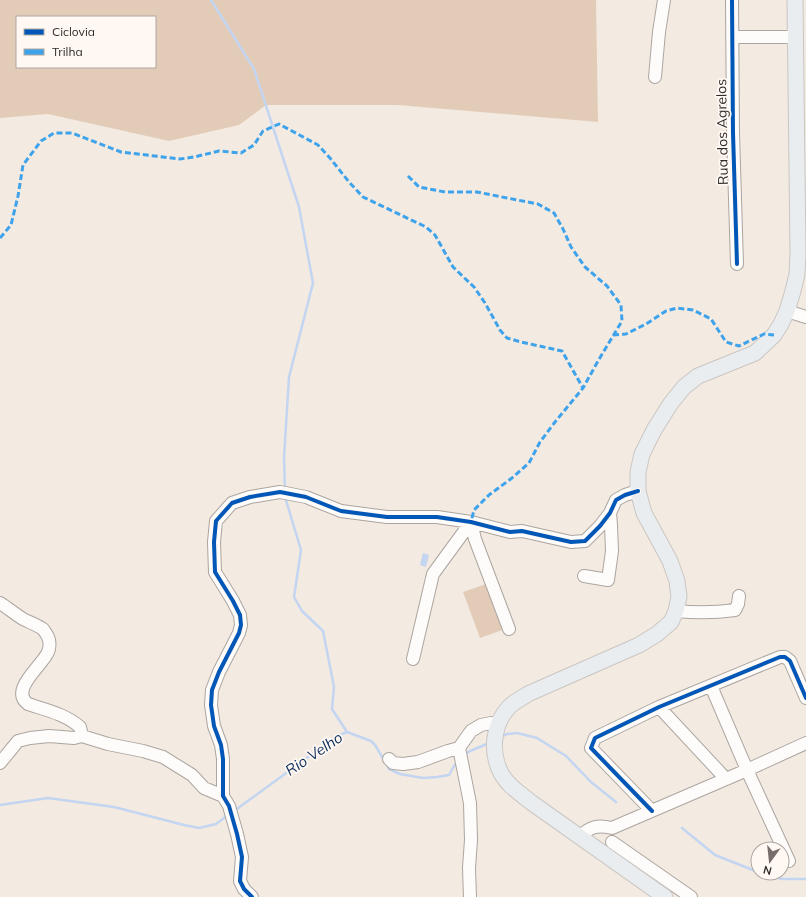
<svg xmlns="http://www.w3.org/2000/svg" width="806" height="897" font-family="Mulish,sans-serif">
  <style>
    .green { fill: #e3ccb7; fill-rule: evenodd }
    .water { fill: #c3d5f0 }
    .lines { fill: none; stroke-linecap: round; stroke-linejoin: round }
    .stream { stroke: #c3d5f0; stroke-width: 2.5 }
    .minor-casing { stroke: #aca59f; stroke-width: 14 }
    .major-casing { stroke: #cac6c2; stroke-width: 17 }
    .minor { stroke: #fdfcfb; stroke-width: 12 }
    .major { stroke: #eaedf0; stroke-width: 15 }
    .quiet { stroke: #3ea3eb; stroke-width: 3; stroke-dasharray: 6 3; stroke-linecap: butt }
    .cycleway-casing { stroke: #fff8f3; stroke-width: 6 }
    .cycleway { stroke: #0057b8; stroke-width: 4 }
    .labels { text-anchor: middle; stroke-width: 3.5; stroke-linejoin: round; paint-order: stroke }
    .street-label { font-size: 14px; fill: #322c28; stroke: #fff8f3 }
    .water-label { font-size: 15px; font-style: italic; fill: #0a2d5b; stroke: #fff8f3 }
  </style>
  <rect width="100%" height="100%" fill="#f3eae2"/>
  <path class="green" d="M0,0H596L598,122L398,105H266L239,125L169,141L48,114L0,118ZM17,17H155V67H17Z
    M486,584L502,630L480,638L463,592Z"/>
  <path class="water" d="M423,553L429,555L426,567L420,565Z"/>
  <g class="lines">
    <path class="stream" d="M211,0L254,69L299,207L313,283L289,377L284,458L285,490
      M285,497L301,550L294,597L302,611L323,631L334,687L332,709L347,732
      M500,737L507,734L517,733L537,738L566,756L591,782L616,802
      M465,755L468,752L489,743
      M387,764L389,769L400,774L423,778L437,777L449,775L454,766L458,762
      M0,805L48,798L114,807L184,825L199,828L216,824L228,815
      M234,811L337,736L347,732L371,741L375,745L384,760
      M682,828L715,855L758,872
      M761,873L782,879H806"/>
    <defs>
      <path id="minor" d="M732,0L733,133L737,264
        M732,37H795
        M655,77L659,32L664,0
        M787,311L806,317
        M471,522L475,539L509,629
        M584,576L608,580L612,551L611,525L610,513
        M0,603C8,608 15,614 23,619C29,622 37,625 43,629C44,631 47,634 48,637C50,641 50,648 48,652C42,666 9,690 28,704C46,710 65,714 80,727L82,736
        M676,611C696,613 715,613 735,610L738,604L739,596
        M413,659L433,574L471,522
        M711,686L747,770L789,861
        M659,707L726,779
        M389,759L393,763L403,764L418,762L448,751L459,748
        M0,763L18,741L30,738L49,736L74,738L82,736L108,744L143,751L163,757L192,775L204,788L223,796
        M652,811L591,748L595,738L659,707L780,657H785L790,661L806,698
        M580,837C590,826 598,825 612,828L747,770L806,743
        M612,842L691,897
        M252,897L244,889L240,881L242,857L237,834L229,806L223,796V759L221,745L214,726L211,705L212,690L219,672L239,633L241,625L240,615L233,601L215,572L214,542L216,521L232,503L250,497L280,492L306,497L341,511L387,517H437L471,522L510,532L522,531L571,542L585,541L600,526L610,513L616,500L625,495L638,491
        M470,897L469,868L471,840L470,803L459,748L471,731L481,725L491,723L498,725"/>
      <path id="major" d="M665,897L532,803C521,794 508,786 501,773C490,752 493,724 509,707C515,701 523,697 530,693L639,645L657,634L671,622L676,611L679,597L677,581L670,561L644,513L638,491V472L642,454L654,430L671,403L684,387L698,376L755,353L774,335L781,324L787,311L793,291L797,274L798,254L795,0"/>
    </defs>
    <use href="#minor" class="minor-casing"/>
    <use href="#major" class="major-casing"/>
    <use href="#minor" class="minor"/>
    <use href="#major" class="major"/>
    <path class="quiet" d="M408,176L419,187L445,192H477L507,198L538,204L554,213L563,229L571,247L585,267L607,286L621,305L622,321L598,361L583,388L555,422L540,442L529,463L512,478L489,495L474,510L471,522
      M0,238L11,225L18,196L23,165L41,141L54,133H72L121,152L180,159L194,157L219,151L241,153L254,145L263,131L279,124L318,145L330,158L349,182L363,197L426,227L435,235L453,267L474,287L485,303L500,330L507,338L521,342L562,351L583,388
      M613,335L626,334L646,324L666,311L677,308L693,310L711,319L726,342L739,346L764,334L774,335"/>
    <defs>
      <path id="cycleway" d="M732,0L733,133L737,264
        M652,811L591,748L595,738L659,707L780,657H785L790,661L806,698
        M252,897L244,889L240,881L242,857L237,834L229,806L223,796V759L221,745L214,726L211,705L212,690L219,672L239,633L241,625L240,615L233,601L215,572L214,542L216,521L232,503L250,497L280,492L306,497L341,511L387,517H437L471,522L510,532L522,531L571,542L585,541L600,526L610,513L616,500L625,495L638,491"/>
    </defs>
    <use href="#cycleway" class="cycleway-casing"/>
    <use href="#cycleway" class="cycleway"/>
  </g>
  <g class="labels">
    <g class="street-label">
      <text transform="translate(722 132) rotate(-91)" y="5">Rua dos Agrelos</text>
    </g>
    <g class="water-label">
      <text transform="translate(314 754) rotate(-34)" y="5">Rio Velho</text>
    </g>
  </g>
  <rect x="16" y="16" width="140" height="52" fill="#fff8f3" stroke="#ada6a2"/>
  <rect x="24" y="29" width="20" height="6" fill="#0057b8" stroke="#ada6a2"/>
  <text x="52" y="36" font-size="12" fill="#322c28">Ciclovia</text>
  <rect x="24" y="49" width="20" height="6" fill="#3ea3eb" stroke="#ada6a2"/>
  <text x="52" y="56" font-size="12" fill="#322c28">Trilha</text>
  <g transform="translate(770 861) rotate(195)"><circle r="19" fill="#fff8f3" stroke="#ada6a2"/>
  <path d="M0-3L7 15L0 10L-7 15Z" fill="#766e69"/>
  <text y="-6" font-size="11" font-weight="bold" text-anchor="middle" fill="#322c28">N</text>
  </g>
</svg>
